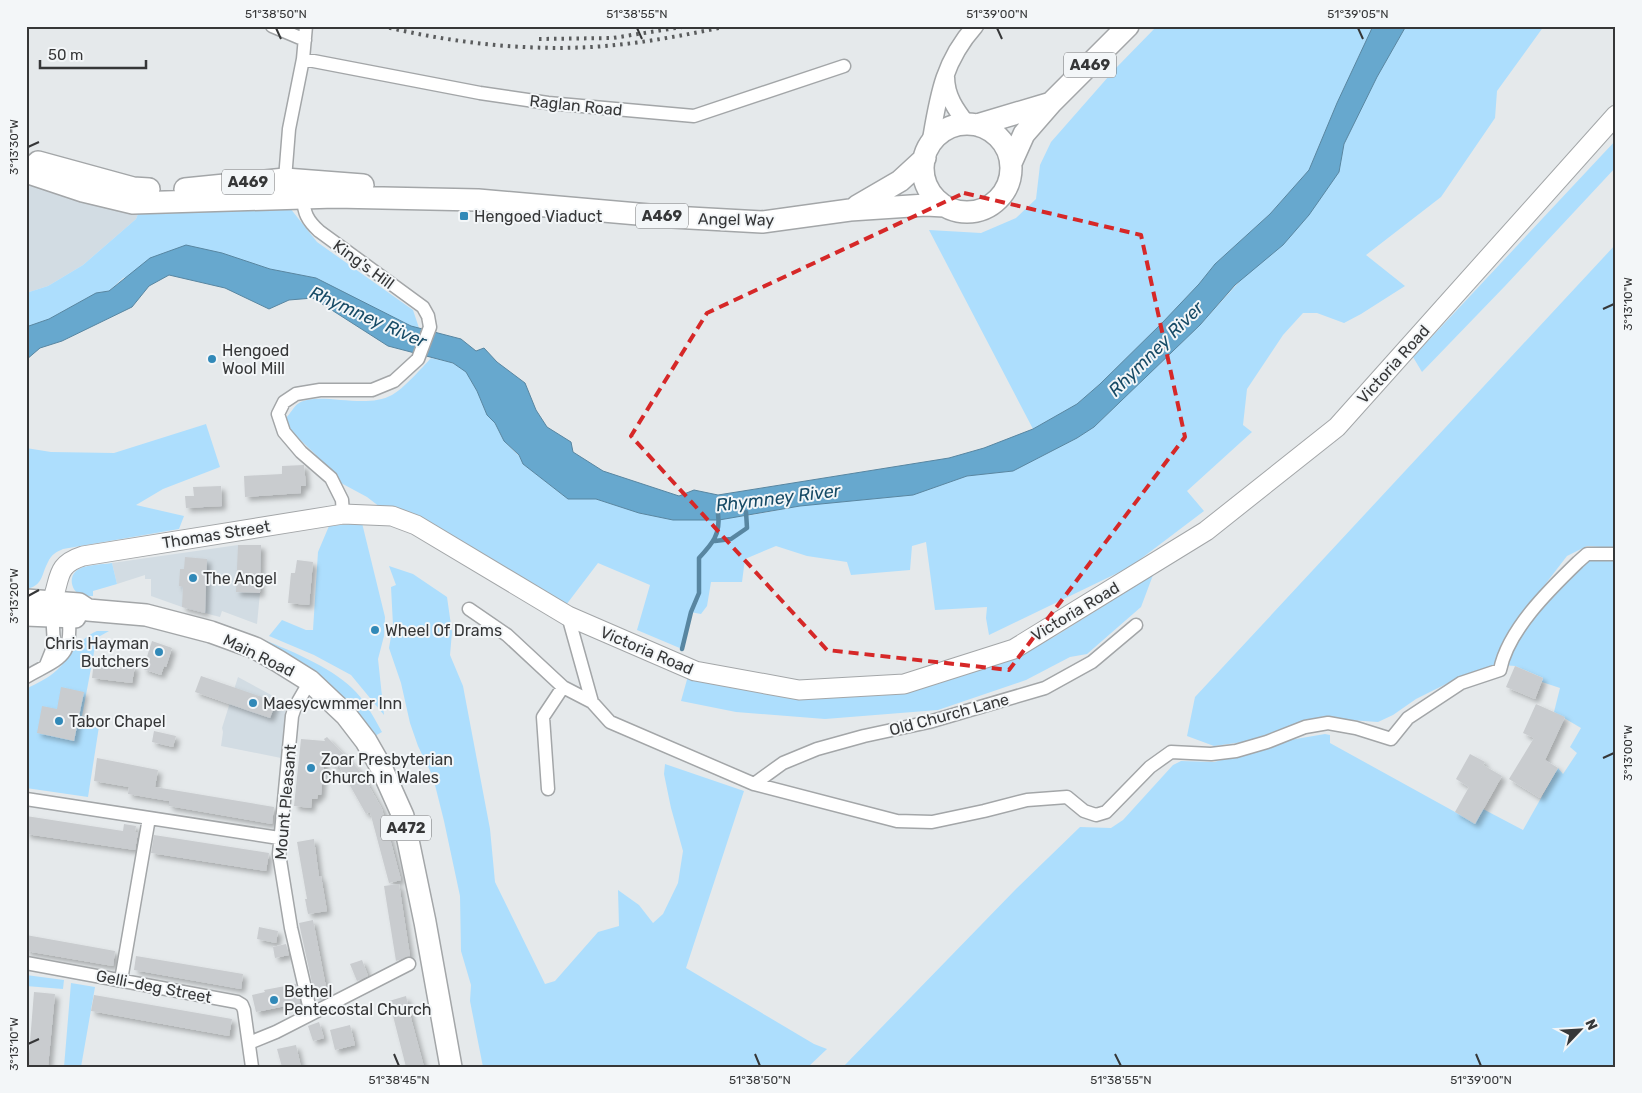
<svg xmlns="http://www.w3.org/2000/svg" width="1642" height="1093" font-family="Rubik,sans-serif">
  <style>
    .built { fill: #d2dce3 }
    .green { fill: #addefd }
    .water { fill: #67a8ce; stroke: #5886a1 }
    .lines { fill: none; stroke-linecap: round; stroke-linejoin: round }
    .stream { stroke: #5886a1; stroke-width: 4.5 }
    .building { fill: #c9cccf; filter: url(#shadow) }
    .minor-casing { stroke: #a3a6a8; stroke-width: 15 }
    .tertiary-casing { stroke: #a3a6a8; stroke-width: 19 }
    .secondary-casing { stroke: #a3a6a8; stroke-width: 21 }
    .primary-casing { stroke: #a3a6a8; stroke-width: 24 }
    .minor { stroke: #fff; stroke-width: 12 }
    .tertiary { stroke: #fff; stroke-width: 16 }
    .secondary { stroke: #fff; stroke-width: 19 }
    .primary { stroke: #fff; stroke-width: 21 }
    .rail { stroke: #5a5c5d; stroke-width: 4; stroke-dasharray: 2.5 5; stroke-linecap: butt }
    .marked { fill: none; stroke: #d62828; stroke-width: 4; stroke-dasharray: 10 6; stroke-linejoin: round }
    .ticks { fill: none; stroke: #363738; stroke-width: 2 }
    .poi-dot { fill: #3189b8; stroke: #f3f6f8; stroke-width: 2 }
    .labels { text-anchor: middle; stroke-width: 4; stroke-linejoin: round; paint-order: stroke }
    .shield { fill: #f3f6f8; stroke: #6f7072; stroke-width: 1 }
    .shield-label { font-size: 15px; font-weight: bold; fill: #363738 }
    .street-label { font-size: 16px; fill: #363738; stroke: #f3f6f8 }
    .poi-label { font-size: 16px; fill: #363738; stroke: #f3f6f8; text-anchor: start }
    .water-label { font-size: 18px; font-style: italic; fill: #174b66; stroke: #f3f6f8 }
    .neatline { fill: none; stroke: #363738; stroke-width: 2 }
    .ticks-label { font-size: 12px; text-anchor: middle; fill: #363738 }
  </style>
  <defs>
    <filter id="shadow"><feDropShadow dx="4" dy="4" stdDeviation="2.5" flood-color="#0004"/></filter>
  </defs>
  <rect width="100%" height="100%" fill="#e5e9eb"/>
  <path class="built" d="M26,178L140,209L136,219L83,265L48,286L26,293Z
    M238,545H261L260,593L257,624L222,611L220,617L182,607L151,596V579H145V575L117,584L112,563Z
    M238,677L286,703L281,758L221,746L223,732L222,728Z"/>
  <path class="green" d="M1157,26H1373L1337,103L1309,170L1270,214L1215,264L1199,284L1162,323L1100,384L1077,404L1033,429L929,230L981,233L1016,218L1036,199L1040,165L1051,142L1116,68Z
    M1406,26H1544L1497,91L1495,118L1441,197L1366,255L1405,286L1361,314L1344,323L1317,313H1303L1283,335L1247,389L1243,425L1252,432L1187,491L1204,511L1130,567L989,635L986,618L987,607L935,610L926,542L912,546L910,570L851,575L847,562L807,556L776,546L745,559L742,582H711L707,606L701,614L690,612L682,649L637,630L650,585L598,563L566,605L380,507L367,497L341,483L314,453L289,429L286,418C290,414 294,406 299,403C319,391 365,410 392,395C402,390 423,367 431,358L453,363L466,372L477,391L487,415L495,423L504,441L519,456L523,464L568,499H596L639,513L673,520L747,516L800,506L913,495L967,476L1013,471L1077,438L1094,427L1200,325L1339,172L1344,144L1377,77Z
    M1616,140V167L1505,286L1422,372L1413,357Z
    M286,203L317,242L413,310L419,328L411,326L375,309L316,278L270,269L222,253L123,278L109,291L96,293L49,319L26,327V293L48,286L83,265L136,219L140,209Z
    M1616,244V548L1587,546L1567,556L1510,630L1495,665L1487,670L1456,679L1416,699L1393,715L1378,722L1349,720L1324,716L1243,742L1214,746L1187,736L1195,697Z
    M206,424L220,467L163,489L136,505L184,516L179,529L63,549C56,552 51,555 48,562C41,575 43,586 26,589V448L51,452L114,453Z
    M362,523L385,617L384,636L378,659L384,715L351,675L314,655L269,636L282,620L306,630H313L318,552L329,526Z
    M1591,560L1616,561V1067H843L1016,889L1080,827L1111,828L1123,820L1173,765L1181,761L1214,762L1249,753L1278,742L1325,734L1330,735V743L1475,823L1483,809L1523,830L1558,768L1563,774L1577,753L1570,747L1581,728L1554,712L1560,688L1542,682L1543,678L1515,666L1503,665L1523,631L1555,592L1581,564Z
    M112,563L117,584L93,591V596C89,596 84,596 81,595C72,592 68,578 76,571C84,564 101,565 112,563Z
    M389,566L413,574L447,597L452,632L450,655L463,686L490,829L495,882L545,984L555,981L598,932L619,926L618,890L639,905L653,923L663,914L678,883L683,851L671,808L664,774L665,764L744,791L686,968L814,1044L827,1049L808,1067H483L470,1001L471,985L461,951L460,896L444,821L433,777L418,746L410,723L401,683L389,648L393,625L391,587L396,585Z
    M1153,575L1141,607L1087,654L1070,657L1026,680L938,710L825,719L736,712L681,701L688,676L772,692L880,696L939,683L1016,657L1054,637Z
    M223,624C261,639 323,660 352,688C365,700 373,716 382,732L373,737L221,626Z
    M97,631H109L93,640L95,647L82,716L100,720L88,797L26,788V689C37,683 49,678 57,670C71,657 79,638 97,631Z
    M26,975L64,980L63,989L26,986Z
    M71,983L95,987L81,1067H64Z"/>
  <path class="water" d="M1373,26H1406L1377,77L1344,144L1339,172L1309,215L1283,245L1235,285L1200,325L1094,427L1077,438L1013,471L967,476L913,495L800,506L719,520H673L639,513L596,499H568L523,464L519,455L504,441L495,423L487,415L477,391L466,372L453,363L388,346L313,298L289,300L269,309L225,288L169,275L149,286L132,307L62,341L40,348L26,360V327L49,319L96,293L109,291L150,258L186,245L222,253L270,269L316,278L411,326L461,339L476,351L484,348L497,362L525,383L536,410L547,427L571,442L573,452L603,471L679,496L694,490L718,495L949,458L984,448L1033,429L1077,404L1100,384L1162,323L1199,284L1215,264L1270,214L1309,170L1337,103Z"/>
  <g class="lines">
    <path class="stream" d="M715,541L731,539L747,528L746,512
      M682,649L691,612L699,593V558C712,544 721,534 718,514"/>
  </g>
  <path class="building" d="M304,465L306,486H301V493L245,497L244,476L282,474V466Z
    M221,486L222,506L186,508L185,496H194L193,487Z
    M238,545H261L260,593L236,592Z
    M185,557L207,559L205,613L182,607L183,587L179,586L180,569H184Z
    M297,560L313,562L309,605L288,603L291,573H295Z
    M152,641L172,648L166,667L164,666L161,675L143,669Z
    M94,661L135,666L132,683L92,678Z
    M1515,666L1543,678L1535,699L1506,687Z
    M201,676L276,702L270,718L195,692Z
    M61,687L84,692L74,741L37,733L42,706L57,709Z
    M1536,704L1565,717L1545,760L1558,768L1540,798L1509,779L1534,738L1523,733Z
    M154,731L176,736L173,747L152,742Z
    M327,737L361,772L382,809L401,880L389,883L370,812L366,814L339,766L337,768L325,756L321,795H318L317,799H312L311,808L294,806L301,739L325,741L324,739Z
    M1470,754L1485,762L1483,765L1502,776L1475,824L1455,812L1469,787L1456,779Z
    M97,758L158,770L155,787L274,807L272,824L169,806V801L128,794L129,787L94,781Z
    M26,816L123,831L124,824L136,826L135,832H138L135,850L26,834Z
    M154,835L269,853L266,871L151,853Z
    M314,839L319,877L321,876L327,911L308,914L305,899H307L297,842Z
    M399,884L410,956L396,961L384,886Z
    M313,920L327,992L315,997L299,923Z
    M259,927L278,931L276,943L257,939Z
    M26,935L115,951L113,966L26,951Z
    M286,944L289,955L275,958L273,947Z
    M136,956L243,974L241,989L134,970Z
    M362,960L368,976L357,981L350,964Z
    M296,984L300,1003L256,1012L252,995L265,992L264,990Z
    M34,992L55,994L48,1067H28Z
    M94,995L232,1019L229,1036L91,1011Z
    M406,996L412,1022L424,1067H406L391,1008L389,1001Z
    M319,1022L324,1038L313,1041L308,1026Z
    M350,1025L355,1045L335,1050L330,1030Z
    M296,1045L301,1067H282L277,1049Z"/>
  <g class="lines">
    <defs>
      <path id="minor" d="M272,26L305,40
        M303,59L480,93L548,103L694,116L844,66
        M285,179L289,129L303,59L306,26
        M303,198C304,213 307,220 319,231L423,307L428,316L430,327L418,359L394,381L372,390H320L296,394L284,402L278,414L284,432L301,452L331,478L342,500L343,514
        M469,609L507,635L563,687
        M568,616L592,702L610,722L754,784L897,821L932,822L984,811L1027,800L1067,797L1084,811L1096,815L1106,812L1150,767L1171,752L1211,754L1236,751L1267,742L1305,727L1328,723L1356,728L1391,739L1408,718L1461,683L1500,670C1508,630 1549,590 1578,562L1587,554H1616
        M46,665L54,645L52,611
        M26,677C61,657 74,658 68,612
        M310,681L295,707L292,716L279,854L291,928L311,1014
        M754,784L783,763L817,749L864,736L929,722L1045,688L1092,662L1136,625
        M548,789L543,717L563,687L592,702
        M26,799L279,838
        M26,963L237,1002L242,1005L244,1010L252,1067
        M121,980L149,818
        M249,1043L276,1032L409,964"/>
      <path id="tertiary" d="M946,77C946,96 956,110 967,124
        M930,145C938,99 942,63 975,26"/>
      <path id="secondary" d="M52,601C61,578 55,565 83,556L343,514L392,516L416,525L568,616L695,671L799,690L904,684L1014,649L1206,531L1337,427L1616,115"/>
      <path id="primary" d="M923 168a44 44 0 1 1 88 0a44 44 0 1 1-88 0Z
        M977,125L1051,103
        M38,162L133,188L149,189
        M1011,163L1024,134L1051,103L1128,26
        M26,172L83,191L133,203L335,197L478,200L672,217L762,222L850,210L926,205L944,206
        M185,189L285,179L363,185
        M857,206L900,181L925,158
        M26,600L79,604L88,610L146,615L211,632L255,648L278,661L310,681L346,715L366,741L382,769L403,816L425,922L451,1067
        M26,615L75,617"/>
    </defs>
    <use href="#minor" class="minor-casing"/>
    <use href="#tertiary" class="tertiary-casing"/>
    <use href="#secondary" class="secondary-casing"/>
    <use href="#primary" class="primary-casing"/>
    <use href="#minor" class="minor"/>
    <use href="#tertiary" class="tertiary"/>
    <use href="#secondary" class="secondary"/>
    <use href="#primary" class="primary"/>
    <path class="rail" d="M382,26C456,44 540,53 616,45C654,41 691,34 728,26
      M539,39L613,38L688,26"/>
  </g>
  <path class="marked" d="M964,193L1141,235L1185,437L1009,670L827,650L631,436L707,313Z"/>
  <path class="ticks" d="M276,28L281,39M637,28L642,39M997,28L1002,39M1358,28L1363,39M28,147L39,142M1603,309L1614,304M28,596L39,590M1603,758L1614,753M28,1044L39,1039M394,1054L399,1066M755,1054L760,1066M1115,1054L1121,1066M1476,1054L1481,1066"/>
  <g class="poi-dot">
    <rect x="459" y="211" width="10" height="10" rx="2.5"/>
    <circle cx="212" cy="359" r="5"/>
    <circle cx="193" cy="578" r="5"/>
    <circle cx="375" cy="630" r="5"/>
    <circle cx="159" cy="652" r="5"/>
    <circle cx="253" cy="703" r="5"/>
    <circle cx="59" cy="721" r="5"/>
    <circle cx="311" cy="768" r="5"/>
    <circle cx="274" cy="1000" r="5"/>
  </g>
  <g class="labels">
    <g class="shield">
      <rect x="1064" y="52.5" width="52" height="25" rx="4"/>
      <rect x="222" y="169.5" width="52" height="25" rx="4"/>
      <rect x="636" y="203.5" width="52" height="25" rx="4"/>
      <rect x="381" y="815.5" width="50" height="25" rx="4"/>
    </g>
    <g class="shield-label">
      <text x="1090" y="70">A469</text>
      <text x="248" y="187">A469</text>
      <text x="662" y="221">A469</text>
      <text x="406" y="833">A472</text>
    </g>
    <g class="street-label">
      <text transform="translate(576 105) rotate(6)" y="6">Raglan Road</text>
      <text transform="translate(736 219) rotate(1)" y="6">Angel Way</text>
      <text transform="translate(364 264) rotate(36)" y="6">King's Hill</text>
      <text transform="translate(1393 364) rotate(-48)" y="6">Victoria Road</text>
      <text transform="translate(216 534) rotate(-9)" y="6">Thomas Street</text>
      <text transform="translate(1075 611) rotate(-31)" y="6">Victoria Road</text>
      <text transform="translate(647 650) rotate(23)" y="6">Victoria Road</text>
      <text transform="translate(259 655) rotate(26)" y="6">Main Road</text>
      <text transform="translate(949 714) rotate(-15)" y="6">Old Church Lane</text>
      <text transform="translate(285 802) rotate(-85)" y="6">Mount Pleasant</text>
      <text transform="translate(154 986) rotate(11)" y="6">Gelli-deg Street</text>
    </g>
    <g class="poi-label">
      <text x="474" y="222">Hengoed Viaduct</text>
      <text x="222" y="356">Hengoed<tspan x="222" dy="18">Wool Mill</tspan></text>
      <text x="203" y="584">The Angel</text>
      <text x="385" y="636">Wheel Of Drams</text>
      <text x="149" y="649" text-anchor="end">Chris Hayman<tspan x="149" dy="18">Butchers</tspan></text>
      <text x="263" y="709">Maesycwmmer Inn</text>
      <text x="69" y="727">Tabor Chapel</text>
      <text x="321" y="765">Zoar Presbyterian<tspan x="321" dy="18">Church in Wales</tspan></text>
      <text x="284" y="997">Bethel<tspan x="284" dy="18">Pentecostal Church</tspan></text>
    </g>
    <g class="water-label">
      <text transform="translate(368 317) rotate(24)" y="6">Rhymney River</text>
      <text transform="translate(1156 349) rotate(-45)" y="6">Rhymney River</text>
      <text transform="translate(778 498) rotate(-7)" y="6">Rhymney River</text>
    </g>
  </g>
  <rect width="1642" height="1093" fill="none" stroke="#f3f6f8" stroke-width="55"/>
  <g transform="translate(1580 1030) rotate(65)" stroke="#f3f6f8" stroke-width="4" paint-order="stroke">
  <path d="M0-4L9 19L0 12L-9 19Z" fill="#363738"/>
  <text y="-8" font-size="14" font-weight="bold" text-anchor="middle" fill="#363738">N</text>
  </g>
  <path d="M40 60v8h106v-8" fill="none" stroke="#363738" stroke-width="2.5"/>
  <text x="48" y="60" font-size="15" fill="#363738" stroke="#f3f6f8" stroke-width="4" paint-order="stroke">50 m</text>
  <rect x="28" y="28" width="1586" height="1038" class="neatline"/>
  <g class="ticks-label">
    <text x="276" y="18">51°38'50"N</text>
    <text x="637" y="18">51°38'55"N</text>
    <text x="997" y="18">51°39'00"N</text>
    <text x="1358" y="18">51°39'05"N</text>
    <text transform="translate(14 147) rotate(-90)" y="4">3°13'30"W</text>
    <text transform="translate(1628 304) rotate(-90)" y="4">3°13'10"W</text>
    <text transform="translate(14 596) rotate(-90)" y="4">3°13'20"W</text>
    <text transform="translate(1628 753) rotate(-90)" y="4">3°13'00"W</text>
    <text transform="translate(14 1044) rotate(-90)" y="4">3°13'10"W</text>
    <text x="399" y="1084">51°38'45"N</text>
    <text x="760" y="1084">51°38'50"N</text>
    <text x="1121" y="1084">51°38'55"N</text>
    <text x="1481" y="1084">51°39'00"N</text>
  </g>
</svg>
